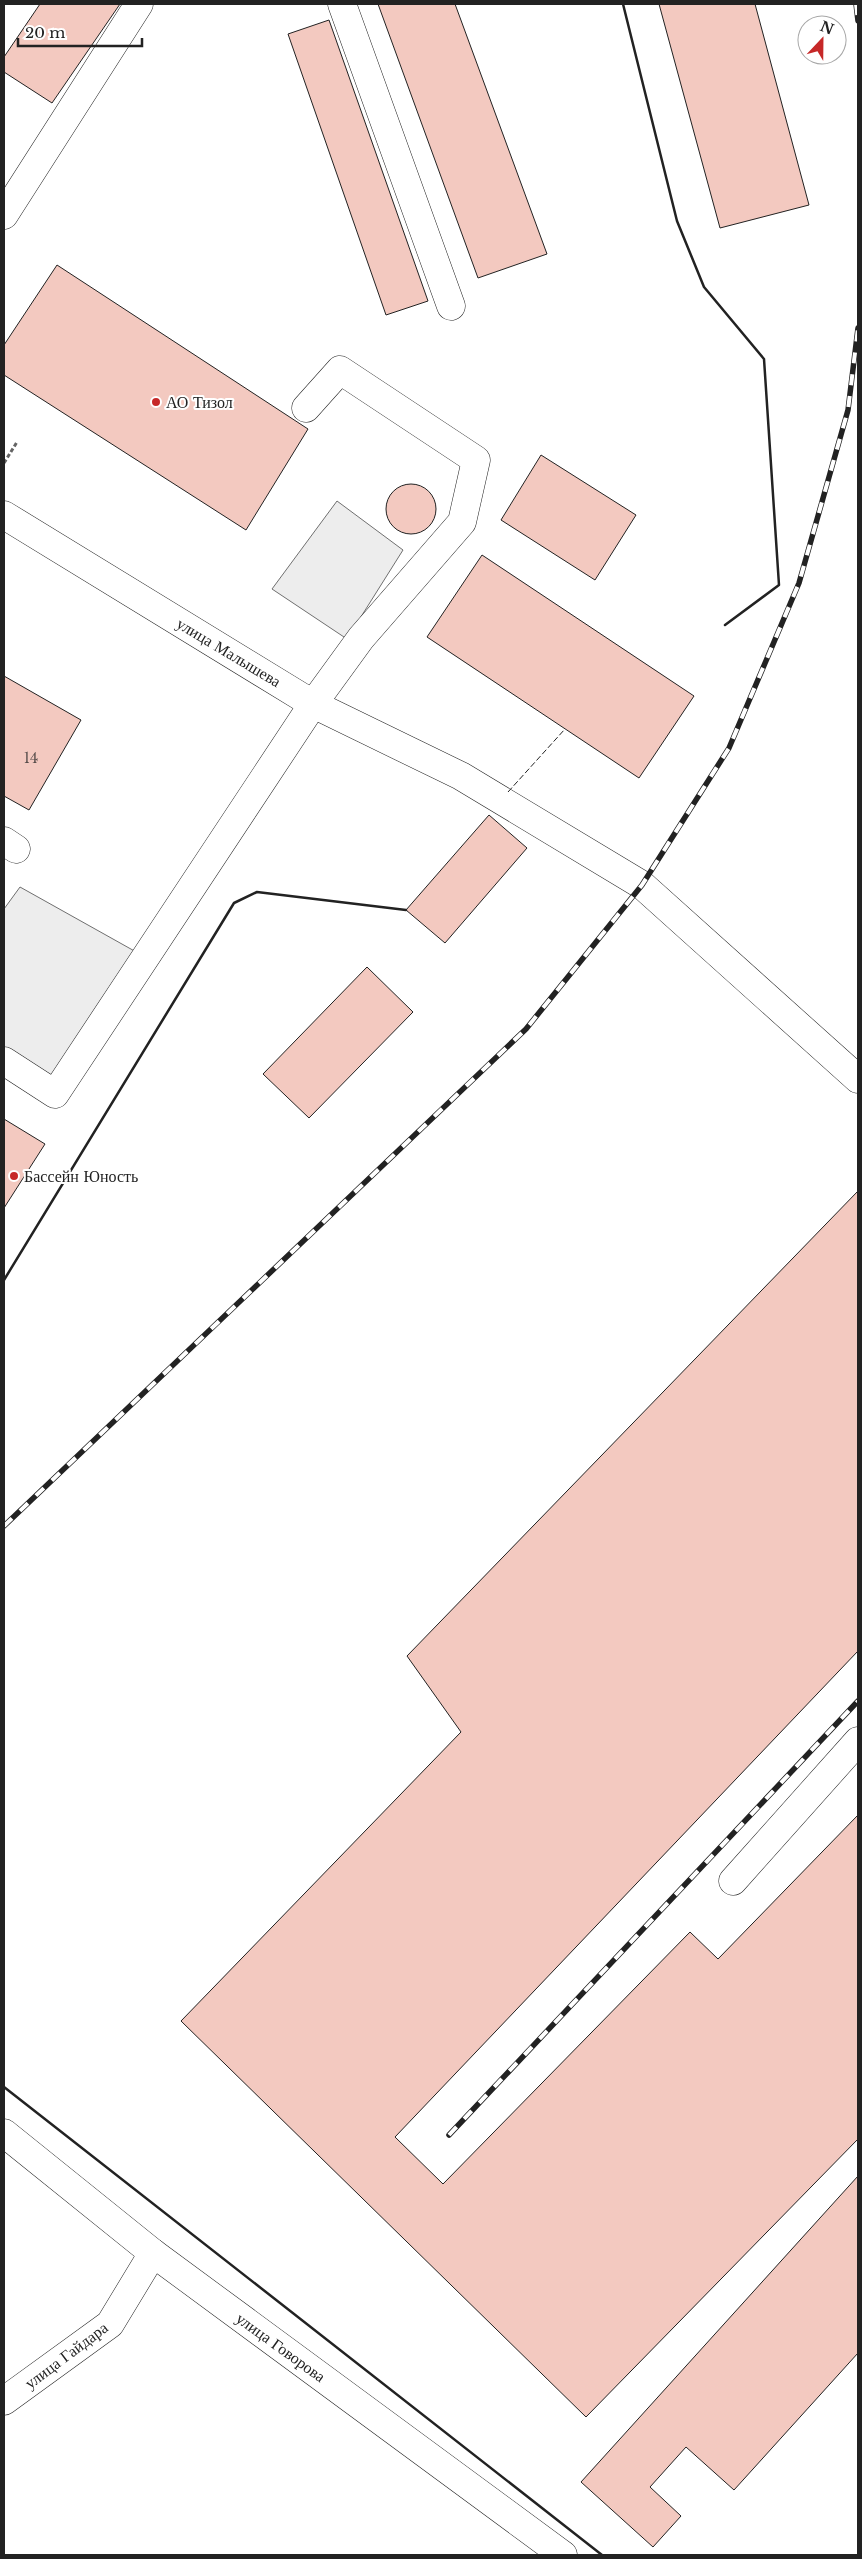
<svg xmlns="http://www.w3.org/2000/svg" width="862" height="2559" font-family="'Libre Baskerville',serif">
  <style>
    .parking { fill: #ededed; stroke: #6f6f6f }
    .building { fill: #f3c9c0; stroke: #222 }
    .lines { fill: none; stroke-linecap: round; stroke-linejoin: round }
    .minor-casing { stroke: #222; stroke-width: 29 }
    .major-casing { stroke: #222; stroke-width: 29 }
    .path { stroke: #646464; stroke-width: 3; stroke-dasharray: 4 2.5; stroke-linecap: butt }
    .minor { stroke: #fff; stroke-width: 28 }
    .major { stroke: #fff; stroke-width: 28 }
    .rail-casing { stroke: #222; stroke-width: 5.5 }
    .rail { stroke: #fff; stroke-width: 4; stroke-dasharray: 11; stroke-linecap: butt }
    .fence { stroke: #222; stroke-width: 1; stroke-dasharray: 6 2.5; stroke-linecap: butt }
    .wall { stroke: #222; stroke-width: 2.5 }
    .poi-dot { fill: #c62828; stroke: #fff; stroke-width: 2 }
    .labels { text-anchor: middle; stroke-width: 4; stroke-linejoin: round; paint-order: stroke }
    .number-label { font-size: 14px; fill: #564c4a }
    .poi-label { font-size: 16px; fill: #222; stroke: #fff; text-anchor: start }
    .street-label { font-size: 16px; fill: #222; stroke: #fff }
  </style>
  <rect width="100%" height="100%" fill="#fff"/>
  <path class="parking" d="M337,501L403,550L347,639L272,589Z
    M20,887L138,953L53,1085L4,1054V909Z"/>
  <path class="building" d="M40,4H120L52,103L4,72V57Z
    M378,4H455L547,254L478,278Z
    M659,4H755L809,205L720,228Z
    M329,20L428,301L386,315L288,34Z
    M57,265L308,429L246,530L4,375V345Z
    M541,455L636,515L595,580L501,520Z
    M386 509a25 25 0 1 1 50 0a25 25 0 1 1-50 0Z
    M482,555L694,696L639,778L427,637Z
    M4,676L81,720L29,810L4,796Z
    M489,815L527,848L445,943L406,910Z
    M367,967L413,1012L309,1118L263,1074Z
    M4,1119L45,1144L4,1208Z
    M858,1191V1651L395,2137L443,2184L690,1932L718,1959L858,1815V2139L586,2417L181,2021L461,1732L407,1656Z
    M858,2176V2353L734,2490L686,2447L650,2487L681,2516L653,2547L581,2482Z"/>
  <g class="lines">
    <defs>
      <path id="minor" d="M342,4L451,306
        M4,215L139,4
        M4,515L313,704L461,776L642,885L858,1079
        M4,841L16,849
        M4,1061L55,1094L313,704L361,638L462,522L476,460L340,370L306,408
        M733,1881L858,1741
        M4,2401L110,2324L153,2253"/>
      <path id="major" d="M4,2133L153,2253L563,2555"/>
    </defs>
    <use href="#minor" class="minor-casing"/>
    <use href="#major" class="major-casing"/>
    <path class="path" d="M4,463L17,442"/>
    <use href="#minor" class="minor"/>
    <use href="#major" class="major"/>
    <defs>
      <path id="rail" d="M856,4L858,21
        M4,1526L526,1029L642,885L729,748L799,583L848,410L858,328
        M449,2135L858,1701"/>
    </defs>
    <use href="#rail" class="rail-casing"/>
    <use href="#rail" class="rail"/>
    <path class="fence" d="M508,792L565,729"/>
    <path class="wall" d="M623,4L677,221L704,287L764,359L779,585L725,625
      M4,1280L234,903L257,892L406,910
      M4,2087L602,2555"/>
  </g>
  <g class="poi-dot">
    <circle cx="156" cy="402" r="5"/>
    <circle cx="14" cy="1176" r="5"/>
  </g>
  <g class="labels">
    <g class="number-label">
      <text x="31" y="763">14</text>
    </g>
    <g class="poi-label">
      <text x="166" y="408">АО Тизол</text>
      <text x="24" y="1182">Бассейн Юность</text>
    </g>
    <g class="street-label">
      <text transform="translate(229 652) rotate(31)" y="6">улица Малышева</text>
      <text transform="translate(281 2347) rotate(36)" y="6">улица Говорова</text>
      <text transform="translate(66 2355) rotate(-37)" y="6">улица Гайдара</text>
    </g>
  </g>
  <rect width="862" height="2559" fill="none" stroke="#222222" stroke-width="10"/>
  <g transform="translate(822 40) rotate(22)"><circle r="24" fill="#ffffff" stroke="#a7a7a7"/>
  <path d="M0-4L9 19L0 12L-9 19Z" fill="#c62828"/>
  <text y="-8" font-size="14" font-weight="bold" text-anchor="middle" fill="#222222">N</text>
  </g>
  <path d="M18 38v8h124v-8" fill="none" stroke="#222222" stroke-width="2.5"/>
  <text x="25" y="38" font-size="15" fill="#222222" stroke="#ffffff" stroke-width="4" paint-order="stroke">20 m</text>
</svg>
